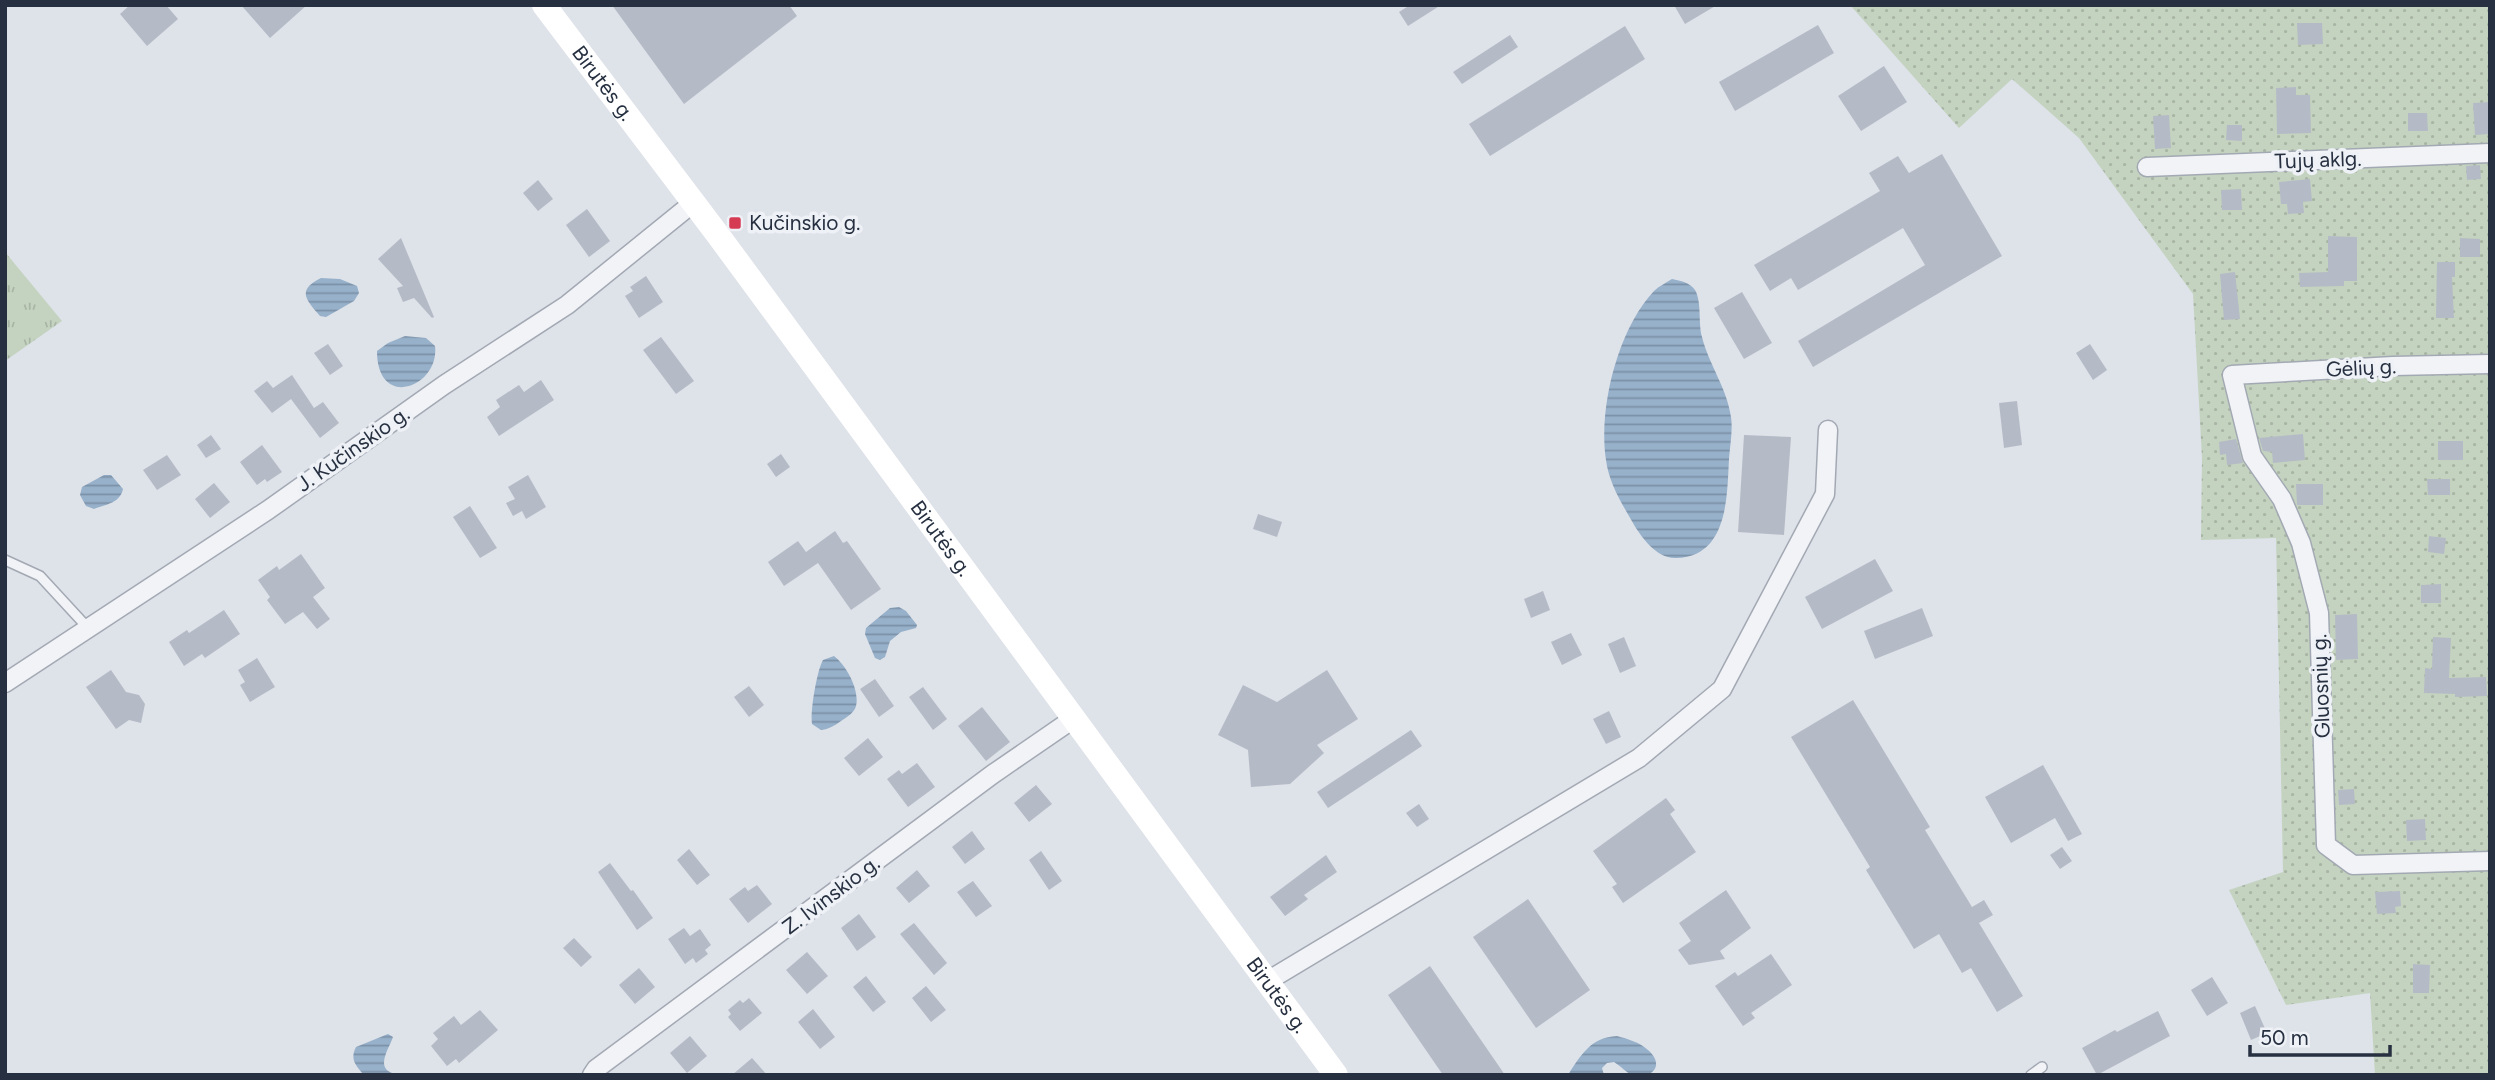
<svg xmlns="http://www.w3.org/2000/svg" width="2495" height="1080" font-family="Figtree,sans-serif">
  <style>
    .grass { fill: url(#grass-tufts) }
    .garden { fill: url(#garden-dots) }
    .water { fill: url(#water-rules) }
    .building { fill: #b5bbc6 }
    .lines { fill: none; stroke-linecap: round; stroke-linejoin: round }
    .service-casing { stroke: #a3a9b3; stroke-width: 12 }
    .minor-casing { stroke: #a3a9b3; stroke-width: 21 }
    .service { stroke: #f1f3f7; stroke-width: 9 }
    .minor { stroke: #f1f3f7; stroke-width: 18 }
    .secondary { stroke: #fff; stroke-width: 24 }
    .poi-dot { fill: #d63b54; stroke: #eef1f6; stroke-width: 2.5 }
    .labels { text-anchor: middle; stroke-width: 7; stroke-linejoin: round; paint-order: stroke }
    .street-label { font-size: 21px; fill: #263040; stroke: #eef1f6 }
    .poi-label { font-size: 21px; fill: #263040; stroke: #eef1f6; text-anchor: start }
  </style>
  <defs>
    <pattern id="grass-tufts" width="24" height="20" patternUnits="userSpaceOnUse" patternTransform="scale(1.75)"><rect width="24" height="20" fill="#c4d3bf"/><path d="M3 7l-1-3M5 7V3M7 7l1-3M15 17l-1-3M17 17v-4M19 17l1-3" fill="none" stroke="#a8b5a5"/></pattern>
    <pattern id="garden-dots" width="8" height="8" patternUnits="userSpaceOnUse" patternTransform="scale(1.75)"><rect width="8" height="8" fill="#c4d3bf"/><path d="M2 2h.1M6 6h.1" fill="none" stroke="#a8b5a5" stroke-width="1.8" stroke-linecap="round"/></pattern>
    <pattern id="water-rules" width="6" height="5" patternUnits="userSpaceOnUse" patternTransform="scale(1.75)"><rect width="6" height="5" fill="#97b1cb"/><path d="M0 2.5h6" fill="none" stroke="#7b90a6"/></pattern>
  </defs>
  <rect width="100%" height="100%" fill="#dee2e9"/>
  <path class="grass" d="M5,252L62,321L5,361Z"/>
  <path class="garden" d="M1850,5H2490V1075H2375L2370,993L2286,1005L2229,890L2283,872L2276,538L2201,540L2202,458L2193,294L2079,138L2012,79L1959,128Z"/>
  <path class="water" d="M321,278L340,279L357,286L359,293L354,301L326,317L320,316C305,299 297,290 321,278Z
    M1672,279C1681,281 1689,282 1695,290C1702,302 1698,324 1702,337C1709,365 1727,388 1731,417C1733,430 1730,445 1729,459C1727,497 1728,557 1676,558C1657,559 1641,537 1633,523C1621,502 1609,483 1606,460C1598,408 1618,329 1654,291C1659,286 1666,283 1672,279Z
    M405,336L426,338L435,346C440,387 377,411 377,351L388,343Z
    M104,475H111L123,489C120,503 107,504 94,509L86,506L80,495L82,487Z
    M899,607L906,611L917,625L916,628L901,632L890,641L885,657L880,660L875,658L865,634L866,628L890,608Z
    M834,656C846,665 860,690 856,706C854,713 847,717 841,721C834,726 829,729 821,730L812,724C810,712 817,670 823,660Z
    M388,1034L393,1037C390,1047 375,1067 392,1073C398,1075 404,1073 409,1075H364C355,1065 350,1059 356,1047Z
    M1617,1036C1628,1039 1639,1042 1648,1050C1665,1065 1653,1079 1633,1075C1626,1073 1621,1066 1614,1062L1607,1063L1602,1068L1604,1075H1568C1581,1055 1591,1037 1617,1036Z"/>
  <path class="building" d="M130,5H166L178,19L147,46L120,14Z
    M241,5H307L270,38Z
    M612,5H789L797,16L684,104Z
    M1410,5H1441L1408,26L1399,12Z
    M1674,5H1717L1685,24Z
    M2297,23H2322L2323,44L2298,45Z
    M1818,25L1834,53L1735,111L1719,82Z
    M1625,26L1645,59L1490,156L1469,124Z
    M1510,35L1518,47L1462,84L1453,72Z
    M1884,66L1907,102L1861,131L1838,96Z
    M2296,87V95H2310L2311,133L2277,134L2276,88Z
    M2490,102V134L2475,135L2473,103Z
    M2408,113H2427L2428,131H2408Z
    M2169,115L2171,148L2155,149L2153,116Z
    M2227,125H2242V141L2226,140Z
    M1942,154L2002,256L1813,367L1798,341L1925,265L1903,228L1798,290L1791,278L1770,291L1754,265L1880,191L1869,173L1898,156L1909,173Z
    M2480,165L2481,179L2467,180L2466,166Z
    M2310,179L2312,201L2303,202L2304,213L2288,214L2287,204H2281L2279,182Z
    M538,180L553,199L538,211L523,193Z
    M2241,189L2242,210H2222L2221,190Z
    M587,209L610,241L589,257L566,225Z
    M2328,236L2357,237V281H2344V286L2300,287L2299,273L2328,272Z
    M401,238L434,317L432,318L414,298L403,302L397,288L403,286L378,259Z
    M2460,238L2480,239V257H2460Z
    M2437,262H2455V277H2452L2454,318H2436Z
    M2235,272L2240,319L2224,320L2220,274Z
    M646,276L663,302L639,318L625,296L633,291L630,287Z
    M1742,292L1772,343L1744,359L1714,308Z
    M661,337L694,381L676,394L643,350Z
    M328,344L343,366L330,375L314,353Z
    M2090,344L2107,370L2093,380L2076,353Z
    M292,375L314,408L323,402L339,423L320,438L291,399L272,413L254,391L267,381L273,388Z
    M541,380L554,400L499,436L487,417L500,407L496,400L519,385L524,392Z
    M2017,401L2022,445L2004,448L1999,403Z
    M2303,434L2305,460L2273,463L2272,452L2263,451L2259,438Z
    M211,435L221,449L206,458L197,445Z
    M1744,435L1791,437L1784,535L1738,532Z
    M2236,439L2243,463L2227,465L2226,454L2220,455L2219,442Z
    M2438,441H2463V460H2438Z
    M262,445L282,472L267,482L265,479L257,485L240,462Z
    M781,454L790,467L776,477L767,464Z
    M167,455L181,475L157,490L143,470Z
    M528,475L546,507L526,519L522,511L513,516L506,503L515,499L508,487Z
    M2427,479H2450V495H2428Z
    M214,483L230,502L210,518L195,499Z
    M2296,484H2323V505H2297Z
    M470,506L497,548L480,558L453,517Z
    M1258,514L1282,522L1277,537L1253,529Z
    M835,531L843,543L847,541L881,589L851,610L818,563L784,586L768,562L798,541L806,552Z
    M2429,536L2446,538L2444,554L2428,552Z
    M301,554L325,588L313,597L330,619L317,629L303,612L285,624L267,600L270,597L258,580L277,566L279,570Z
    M1875,559L1893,591L1822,629L1805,597Z
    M2441,584V603H2421V585Z
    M1543,591L1550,610L1531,618L1524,599Z
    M1922,608L1933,636L1875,659L1864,631Z
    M224,610L240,634L205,658L202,654L184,666L169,642L187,630L189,633Z
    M2357,614L2358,659L2336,660L2335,615Z
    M1571,633L1582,655L1562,665L1551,642Z
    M1624,637L1636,666L1620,673L1608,644Z
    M2433,637L2451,638L2449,678L2486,677L2487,696L2455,697V694L2424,693L2425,668L2432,669Z
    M257,658L275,687L250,702L240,685L245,682L238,670Z
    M111,670L126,692L139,695L145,704L141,723L129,720L116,729L86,687Z
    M1327,670L1358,719L1317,745L1324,753L1290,784L1251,787L1248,750L1218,735L1243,685L1277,702Z
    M875,679L894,706L879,717L860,689Z
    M749,686L764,705L749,717L734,697Z
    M923,687L947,719L933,730L909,697Z
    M1853,700L1930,827L1925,830L1972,907L1984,900L1993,915L1979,923L2023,996L1997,1012L1971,968L1962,973L1939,934L1914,949L1866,870L1870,867L1791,737Z
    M982,707L1010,742L986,761L958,726Z
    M1609,711L1621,737L1606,744L1593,719Z
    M1411,730L1422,746L1328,808L1317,792Z
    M868,738L883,757L859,776L844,758Z
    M917,763L935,787L908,807L887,779L899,770L902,774Z
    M2043,765L2082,834L2068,841L2055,818L2011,843L1985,797Z
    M1036,785L1052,804L1029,822L1014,803Z
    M2354,789L2355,804L2339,805L2338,790Z
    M1666,798L1675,810L1670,814L1696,852L1623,903L1612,887L1617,884L1593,851Z
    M1419,804L1429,819L1417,827L1406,813Z
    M2425,819L2426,840L2407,841L2406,820Z
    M972,831L985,849L965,864L952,847Z
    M2062,847L2072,861L2060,869L2050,855Z
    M689,849L710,875L697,885L677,860Z
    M1041,851L1062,881L1049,890L1029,860Z
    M1326,855L1337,872L1304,895L1308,899L1285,916L1270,897Z
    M610,863L631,891L633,890L653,918L637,930L598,872Z
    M917,870L930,886L909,903L896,888Z
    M973,881L992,906L976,917L957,892Z
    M757,885L772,904L748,923L729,899L745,887L748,891Z
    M1726,890L1751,928L1720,951L1725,959L1689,965L1678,950L1691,941L1679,923Z
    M2400,891L2401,906L2395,907L2396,913L2377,914L2375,892Z
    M1528,899L1590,990L1536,1028L1473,937Z
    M859,914L876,937L857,951L841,928Z
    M914,923L947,963L934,975L900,934Z
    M684,928L690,936L700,929L711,945L705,950L708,954L696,963L693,958L685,964L668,939Z
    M574,938L592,957L581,967L563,948Z
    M807,952L828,976L807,994L786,970Z
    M1771,954L1792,985L1751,1013L1755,1018L1743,1026L1715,986L1735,972L1738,976Z
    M2413,964L2430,965L2429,993H2413Z
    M1430,966L1505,1075H1443L1388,995Z
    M639,968L655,987L635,1004L619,985Z
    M866,976L886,1002L873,1012L853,987Z
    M2212,977L2228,1003L2207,1016L2191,990Z
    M926,986L946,1010L931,1022L912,998Z
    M749,998L762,1013L740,1031L728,1017L731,1014L728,1010L740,1000L743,1003Z
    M2255,1006L2267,1033L2251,1040L2240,1013Z
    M813,1009L835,1037L820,1049L798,1022Z
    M480,1010L498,1030L459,1063L456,1059L447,1066L431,1046L438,1039L433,1033L454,1016L461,1025Z
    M2158,1011L2170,1036L2097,1075L2082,1048L2115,1030L2117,1032Z
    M690,1036L707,1056L687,1073L670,1053Z
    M752,1058L767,1075H732Z"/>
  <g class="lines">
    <defs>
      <path id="service" d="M5,560L40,576L87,627
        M2031,1075L2042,1067"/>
      <path id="minor" d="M2147,167L2490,153
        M2490,364L2393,366L2232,375L2252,456L2282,499L2301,543L2319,613L2326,845L2353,865L2490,861
        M5,683L268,510L444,385L567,305L693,203
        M1266,982L1639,758L1722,689L1825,494L1828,430
        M592,1075L596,1069L993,774L1073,719"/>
    </defs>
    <use href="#service" class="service-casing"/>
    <use href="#minor" class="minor-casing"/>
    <use href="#service" class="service"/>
    <use href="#minor" class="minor"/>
    <path class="secondary" id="s1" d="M544,5L718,235L1336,1075"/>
  </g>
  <rect class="poi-dot" x="728" y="216" width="14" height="14" rx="3.5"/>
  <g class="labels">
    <g class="street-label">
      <text dy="7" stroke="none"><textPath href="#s1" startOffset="98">Birutės g.</textPath></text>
      <text transform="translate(2318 160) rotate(-2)" y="7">Tujų aklg.</text>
      <text transform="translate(2361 368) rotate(-3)" y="7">Gėlių g.</text>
      <text transform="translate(353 449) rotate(-35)" y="7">J. Kučinskio g.</text>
      <text dy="7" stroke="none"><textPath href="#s1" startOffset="665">Birutės g.</textPath></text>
      <text transform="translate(2321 686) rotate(-92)" y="7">Gluosnių g.</text>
      <text transform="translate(831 895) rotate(-37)" y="7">Z. Ivinskio g.</text>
      <text dy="7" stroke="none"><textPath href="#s1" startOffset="1232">Birutės g.</textPath></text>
    </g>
    <g class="poi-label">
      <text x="749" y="230">Kučinskio g.</text>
    </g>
  </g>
  <rect width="2495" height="1080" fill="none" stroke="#263040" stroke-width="14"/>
  <path d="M2250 1045v10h140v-10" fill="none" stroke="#263040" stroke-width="3.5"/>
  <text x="2260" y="1045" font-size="21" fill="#263040" stroke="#eef1f6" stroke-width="5" paint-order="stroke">50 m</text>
</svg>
